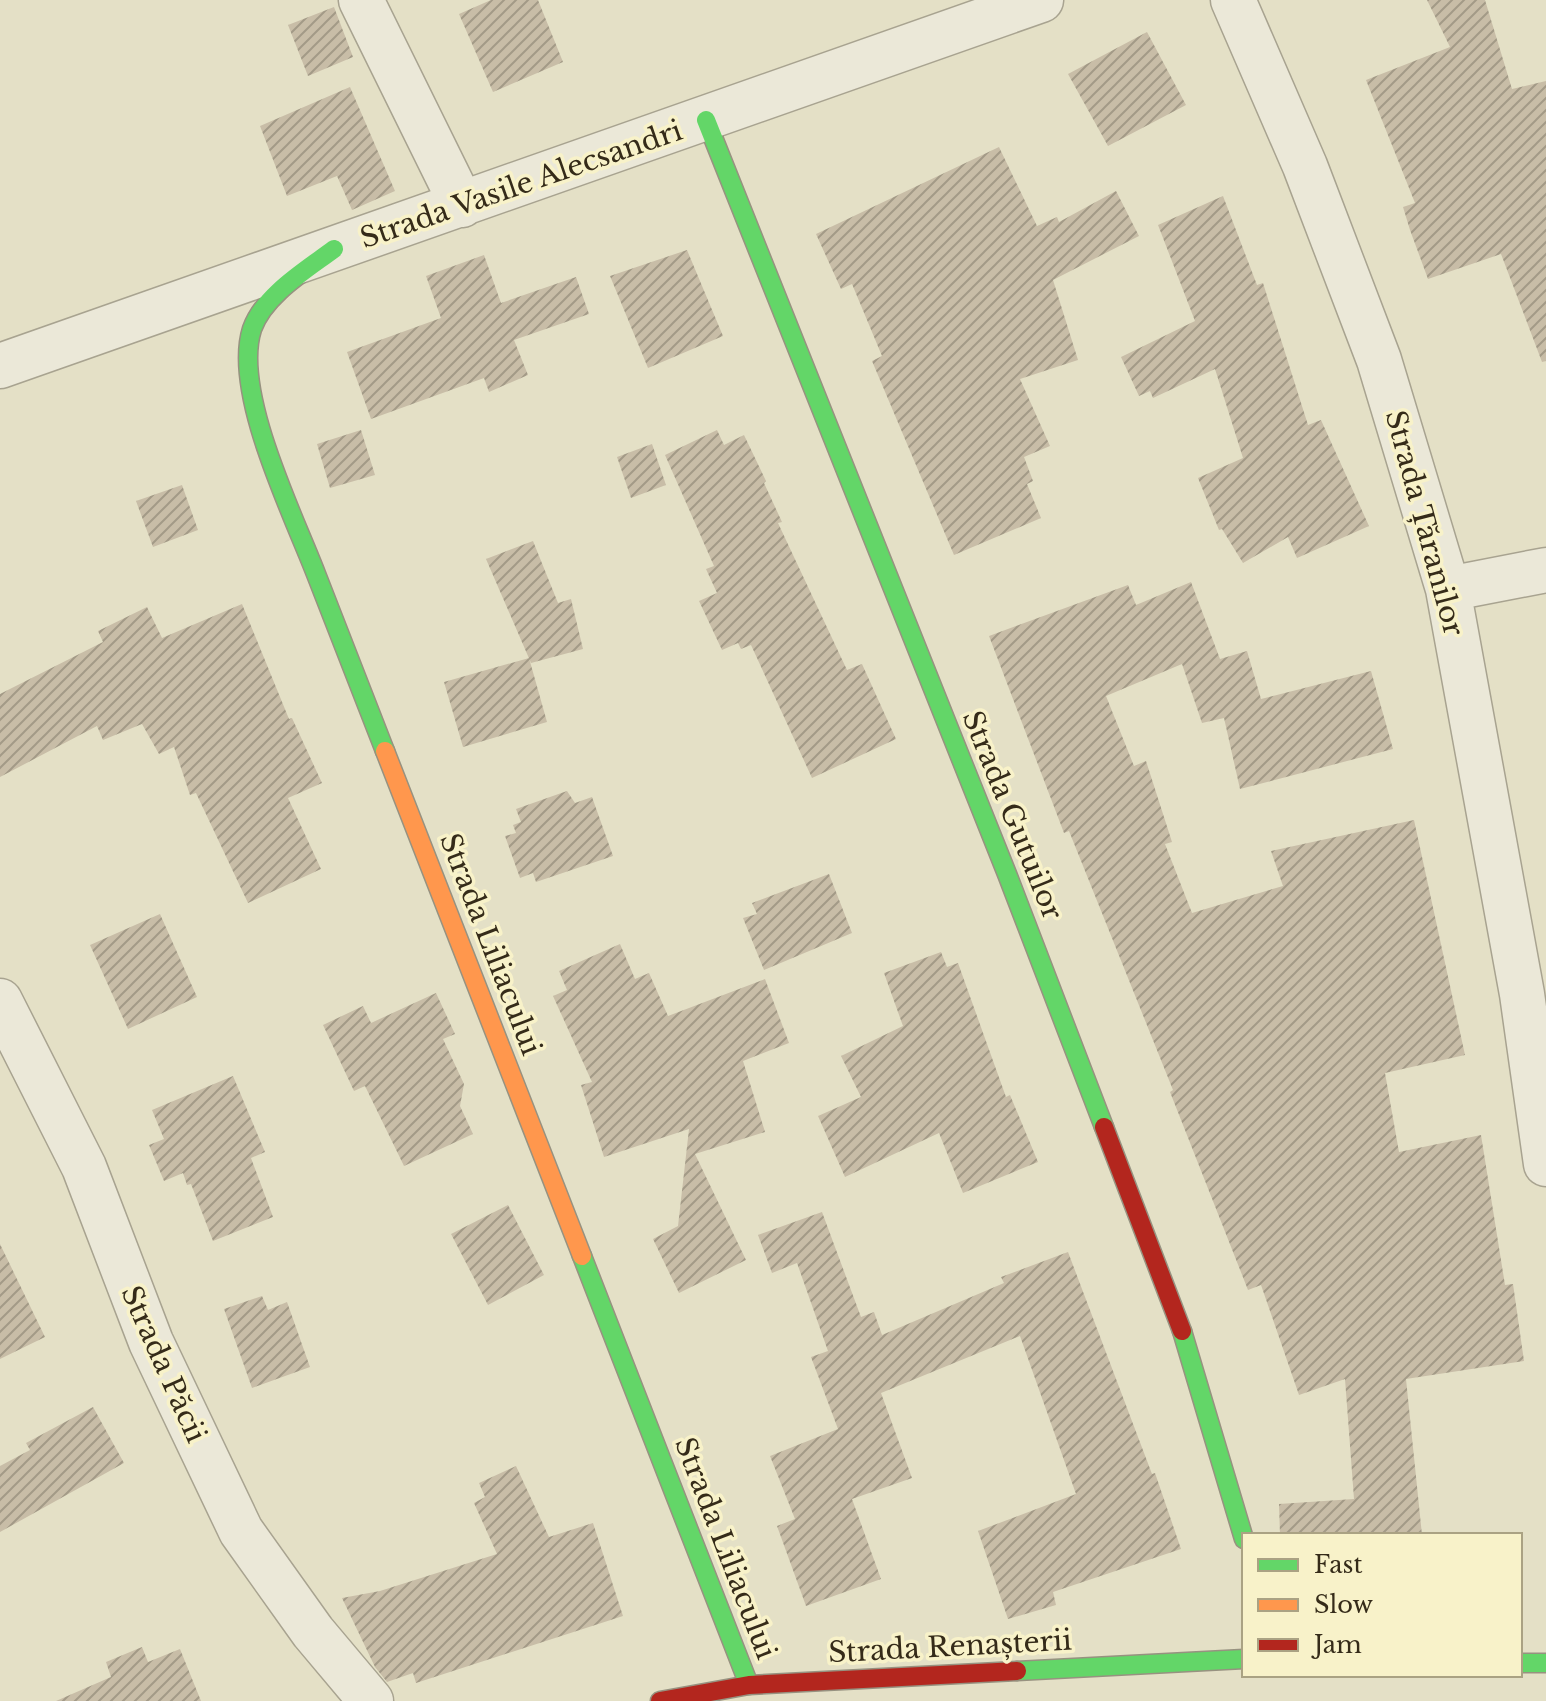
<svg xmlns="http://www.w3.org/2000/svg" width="1546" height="1701" font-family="'Libre Baskerville',serif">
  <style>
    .building { fill: url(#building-hatch) }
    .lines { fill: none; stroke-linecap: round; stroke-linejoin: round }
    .street-casing { stroke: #a8a390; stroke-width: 47 }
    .fast-casing { stroke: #979280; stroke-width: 21 }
    .slow-casing { stroke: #979280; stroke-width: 21 }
    .jam-casing { stroke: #979280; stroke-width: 21 }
    .street { stroke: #ebe8d8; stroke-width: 44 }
    .fast { stroke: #63d668; stroke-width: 18 }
    .slow { stroke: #ff974d; stroke-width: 18 }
    .jam { stroke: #b3261e; stroke-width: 18 }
    .labels { text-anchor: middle; stroke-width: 7; stroke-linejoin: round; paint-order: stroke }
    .street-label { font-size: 28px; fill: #352b19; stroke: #f8f2c9 }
  </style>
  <defs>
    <pattern id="building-hatch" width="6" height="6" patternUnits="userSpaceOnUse" patternTransform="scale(2)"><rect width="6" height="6" fill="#c8bda7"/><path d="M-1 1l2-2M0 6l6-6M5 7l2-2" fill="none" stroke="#a39a87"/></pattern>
  </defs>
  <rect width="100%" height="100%" fill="#e4e0c6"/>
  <path class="building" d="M491,0H538L563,62L493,92L459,14Z
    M1427,0H1485L1512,89L1546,81V361L1542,362L1501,254L1428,279L1410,230L1403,207L1415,203L1366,80L1450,47Z
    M334,7L353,57L308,76L288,25Z
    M1147,32L1186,105L1108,146L1068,74Z
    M350,87L395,191L352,210L337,176L287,196L260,126Z
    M999,147L1037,226L1057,217L1059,222L1116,191L1139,236L1053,280L1078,360L1020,379L1050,446L1024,457L1033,481L1027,484L1041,518L954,555L872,361L882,356L852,284L841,289L816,234Z
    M1223,196L1257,285L1263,283L1308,425L1321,420L1369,526L1297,558L1288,537L1243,563L1222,529L1219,530L1198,478L1243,458L1215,369L1153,398L1150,391L1139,396L1121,357L1195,321L1158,225Z
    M687,250L723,336L648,368L610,276Z
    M484,255L501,303L576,277L589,314L514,340L528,375L489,392L484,378L371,419L347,352L441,318L426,276Z
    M361,430L375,475L330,488L317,444Z
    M717,430L724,445L744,435L766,481L764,483L782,522L778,523L847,670L862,664L896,739L812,778L751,645L741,649L738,643L722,650L699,601L717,593L706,569L714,566L665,455Z
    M652,444L666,485L631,498L617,457Z
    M182,485L198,530L153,547L136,501Z
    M533,541L558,603L571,599L583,649L531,663L486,559Z
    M1191,582L1220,659L1247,651L1261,699L1371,671L1393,749L1240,789L1224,718L1202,723L1182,664L1106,696L1134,766L1146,761L1172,842L1165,844L1192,913L1283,886L1271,851L1414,820L1465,1055L1385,1073L1399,1152L1481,1135L1505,1285L1513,1284L1524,1361L1406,1379L1422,1535H1280L1279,1504L1354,1499L1345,1379L1299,1395L1261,1285L1248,1290L1170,1092L1173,1090L1069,831L1064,833L989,636L1128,585L1136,605Z
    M242,604L289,719L292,718L322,783L288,798L321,869L248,903L196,793L190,795L174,747L159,754L142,724L103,740L97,726L0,777V694L103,642L98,631L147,607L162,638Z
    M529,658L547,722L463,747L444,682Z
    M567,791L575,803L592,797L613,856L536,882L533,873L520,878L505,836L516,833L513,825L521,822L516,809Z
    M829,874L852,933L764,970L743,918L757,914L752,903Z
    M160,914L197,997L128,1029L90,945Z
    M620,944L635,979L649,973L668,1016L765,979L789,1043L743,1061L765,1132L695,1154L746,1260L679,1293L653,1239L678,1226L689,1129L604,1157L581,1085L592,1082L553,996L567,990L559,971Z
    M941,952L947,967L958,963L1006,1097L1010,1095L1038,1162L963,1193L939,1133L845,1177L818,1116L861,1097L841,1056L903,1026L884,973Z
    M436,993L455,1034L443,1039L464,1084L460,1106L473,1134L404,1166L365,1086L354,1091L323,1025L363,1006L371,1023Z
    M233,1076L265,1152L251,1158L273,1217L213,1241L191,1184L187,1185L183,1173L164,1181L149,1145L164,1139L152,1110Z
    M508,1205L544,1275L488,1305L451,1234Z
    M822,1212L861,1317L874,1312L882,1335L1004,1283L1001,1277L1068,1252L1152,1474L1155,1473L1181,1549L1053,1592L1056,1605L1008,1619L978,1531L1076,1494L1020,1336L881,1393L912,1478L852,1499L881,1579L806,1606L777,1526L795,1519L770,1456L838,1429L811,1357L828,1351L797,1263L772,1273L758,1235Z
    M0,1244L45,1337L0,1359Z
    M262,1296L268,1310L287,1302L310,1367L252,1388L224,1309Z
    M93,1407L124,1463L0,1532V1466L30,1450L26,1443Z
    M516,1466L549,1537L593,1523L623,1616L416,1683L413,1673L387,1682L375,1667L342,1598L380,1591L497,1554L474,1503L485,1497L479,1483Z
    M142,1647L148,1662L180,1649L201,1701H56L111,1677L106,1662Z"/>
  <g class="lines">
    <defs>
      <path id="street" d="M361,0L462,205
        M1233,0L1305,166L1379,360L1448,589L1522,994L1546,1164
        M0,366L1041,0
        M1448,589L1546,570
        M0,1001L84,1167L151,1342L241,1531L313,1632L371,1701"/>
      <path id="fast" d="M706,120L1007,874L1104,1127
        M334,249C306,270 264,295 252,329C232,392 293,514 316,574C339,633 362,692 385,751
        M582,1256L749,1685
        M1182,1331L1244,1539
        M1520,1663H1546
        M1017,1671L1244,1659"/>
      <path id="slow" d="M385,751L582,1256"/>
      <path id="jam" d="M1104,1127L1182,1331
        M660,1701L749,1685L1017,1671"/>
    </defs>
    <use href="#street" class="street-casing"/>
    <use href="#fast" class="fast-casing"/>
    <use href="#slow" class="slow-casing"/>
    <use href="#jam" class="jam-casing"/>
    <use href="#street" class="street"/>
    <use href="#fast" class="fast"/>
    <use href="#slow" class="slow"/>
    <use href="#jam" class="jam"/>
  </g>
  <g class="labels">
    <g class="street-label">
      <text transform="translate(521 184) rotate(-19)" y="10">Strada Vasile Alecsandri</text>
      <text transform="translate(1425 523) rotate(75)" y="10">Strada Țăranilor</text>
      <text transform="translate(1013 815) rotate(68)" y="10">Strada Gutuilor</text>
      <text transform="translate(491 944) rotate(69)" y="10">Strada Liliacului</text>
      <text transform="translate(164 1364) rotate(66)" y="10">Strada Păcii</text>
      <text transform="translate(726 1548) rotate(69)" y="10">Strada Liliacului</text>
      <text transform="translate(950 1646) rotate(-3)" y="10">Strada Renașterii</text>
    </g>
  </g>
  <rect x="1242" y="1533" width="280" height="144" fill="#f8f2c9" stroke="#aaa283" stroke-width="2"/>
  <rect x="1258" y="1559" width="40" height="12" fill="#63d668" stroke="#aaa283" stroke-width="2"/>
  <text x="1314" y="1573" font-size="24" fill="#352b19">Fast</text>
  <rect x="1258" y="1599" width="40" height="12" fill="#ff974d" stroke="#aaa283" stroke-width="2"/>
  <text x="1314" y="1613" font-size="24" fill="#352b19">Slow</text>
  <rect x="1258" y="1639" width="40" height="12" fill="#b3261e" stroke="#aaa283" stroke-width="2"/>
  <text x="1314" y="1653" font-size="24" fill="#352b19">Jam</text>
</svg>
